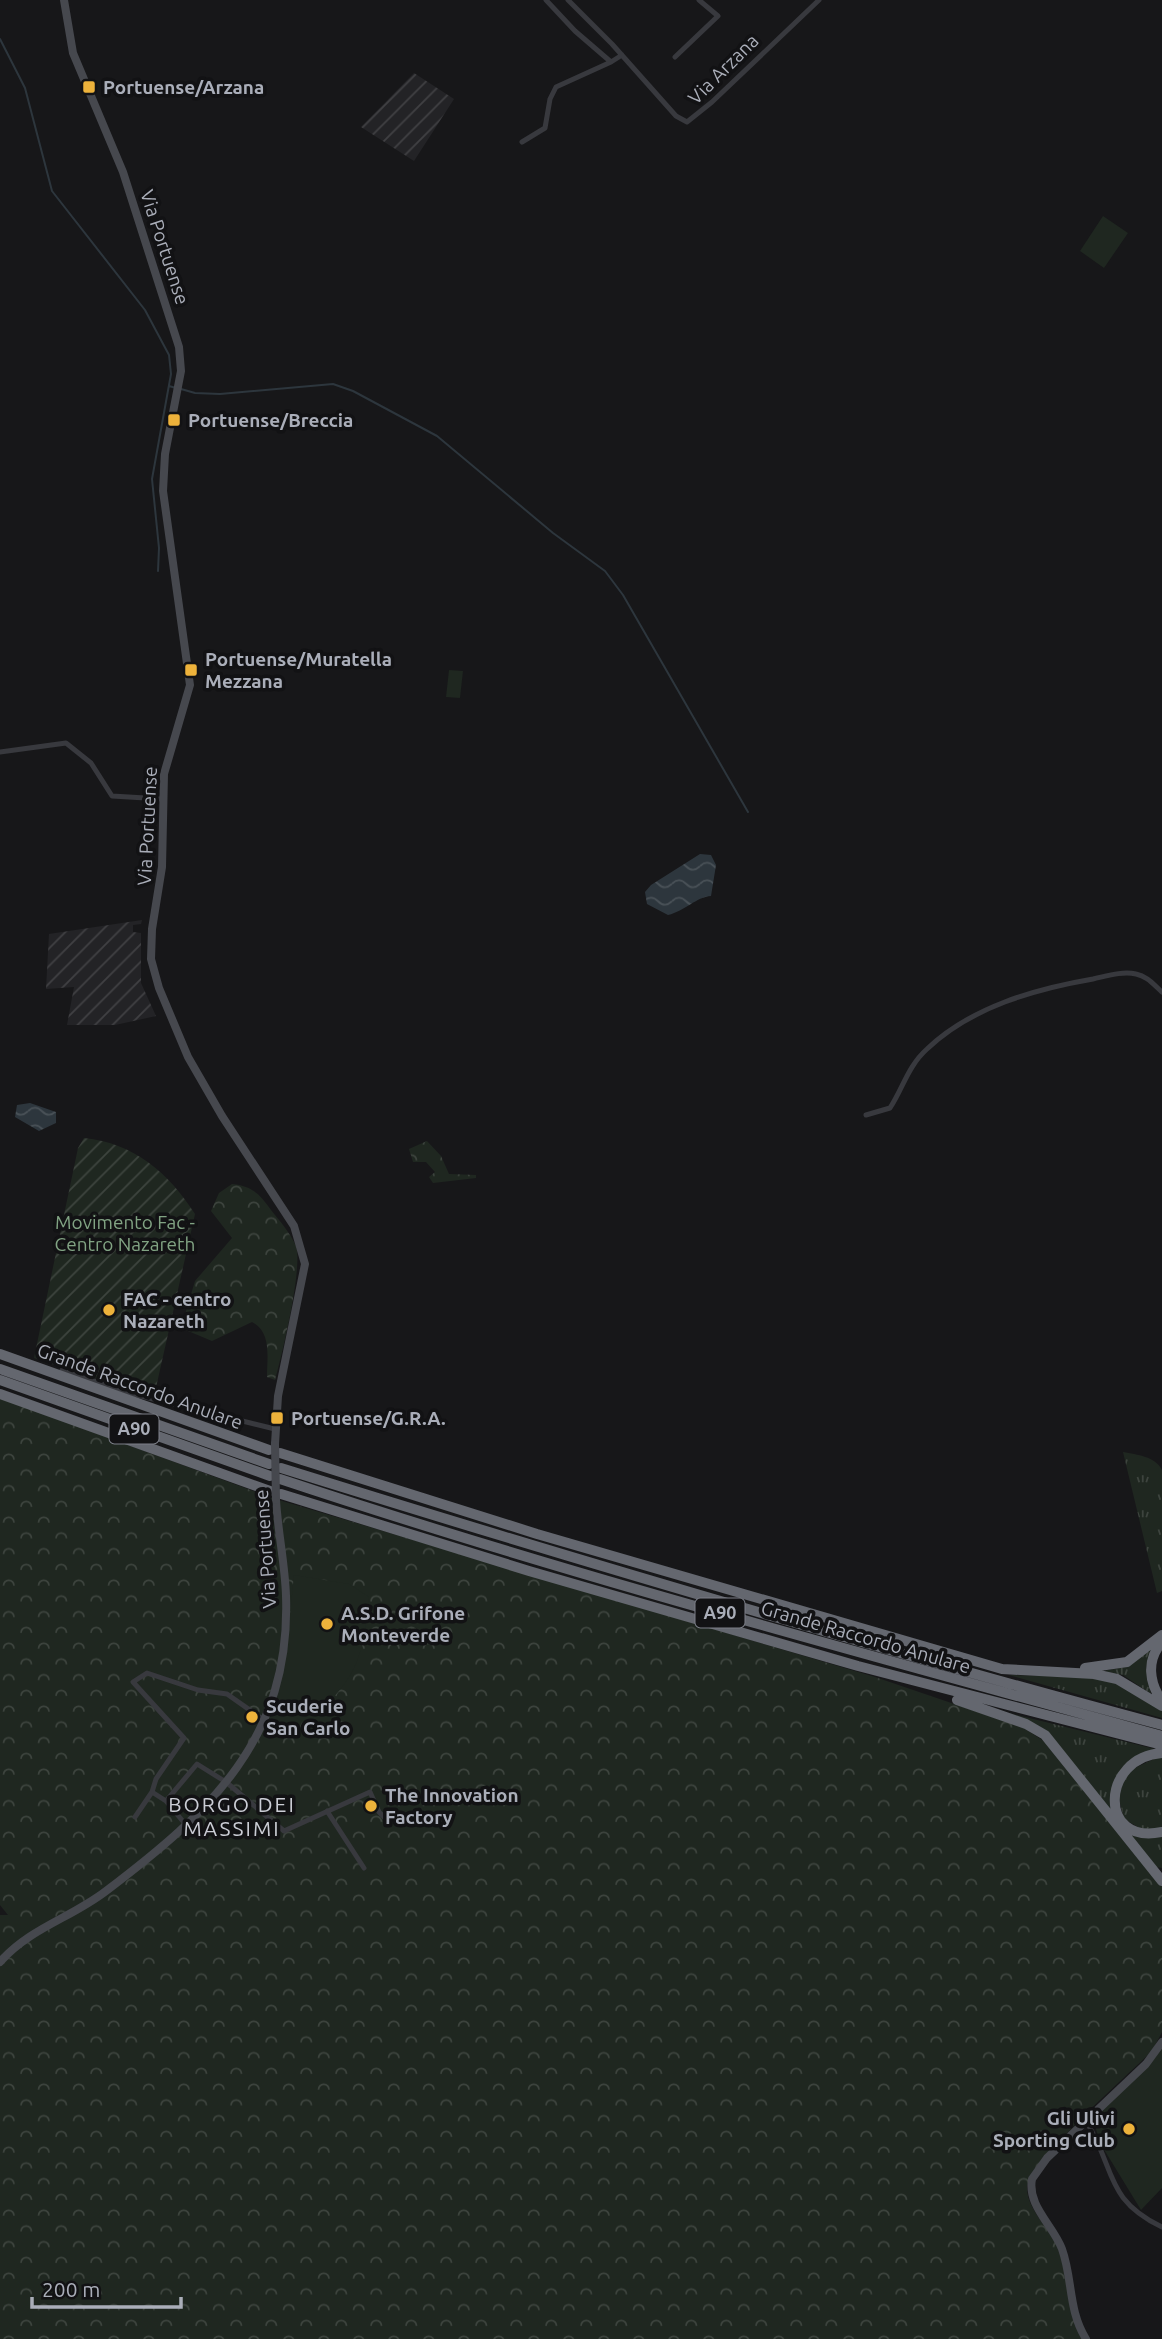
<svg xmlns="http://www.w3.org/2000/svg" width="1162" height="2339" font-family="Ubuntu,sans-serif">
  <style>
    .industrial { fill: url(#industrial-furrows) }
    .grass { fill: url(#grass-tufts) }
    .forest { fill: url(#forest-crowns) }
    .garden { fill: url(#garden-furrows) }
    .pitch { fill: #1f2720 }
    .water { fill: url(#water-waves) }
    .lines { fill: none; stroke-linecap: round; stroke-linejoin: round }
    .stream { stroke: #2d363d; stroke-width: 2 }
    .minor { stroke: #38393e; stroke-width: 5 }
    .secondary { stroke: #46484e; stroke-width: 8 }
    .motorway { stroke: #64676f; stroke-width: 10 }
    .secondary-bridge { stroke: #46484e; stroke-width: 8 }
    .poi-dot { fill: #edb23b; stroke: #121214; stroke-width: 2.5 }
    .labels { text-anchor: middle; stroke-width: 7; stroke-linejoin: round; paint-order: stroke }
    .shield { fill: #121214; stroke: #7c7f88; stroke-width: 2 }
    .shield-label { font-size: 18px; font-weight: bold; fill: #aaaeb9 }
    .street-label { font-size: 19px; fill: #aaaeb9; stroke: #121214 }
    .poi-label { font-size: 19px; font-weight: bold; fill: #aaaeb9; stroke: #121214; text-anchor: start }
    .park-label { font-size: 19px; fill: #81a383; stroke: #121214 }
    .neighbourhood-label { font-size: 21px; letter-spacing: 2px; fill: #cbcdd5; stroke: #121214 }
  </style>
  <defs>
    <pattern id="industrial-furrows" width="10" height="10" patternUnits="userSpaceOnUse" patternTransform="scale(1.75)"><rect width="10" height="10" fill="#232326"/><path d="M-1 1l2-2M0 10L10 0M9 11l2-2" fill="none" stroke="#404043"/></pattern>
    <pattern id="grass-tufts" width="24" height="20" patternUnits="userSpaceOnUse" patternTransform="scale(1.75)"><rect width="24" height="20" fill="#1f2720"/><path d="M3 7l-1-3M5 7V3M7 7l1-3M15 17l-1-3M17 17v-4M19 17l1-3" fill="none" stroke="#3d443e"/></pattern>
    <pattern id="forest-crowns" width="20" height="18" patternUnits="userSpaceOnUse" patternTransform="scale(1.75)"><rect width="20" height="18" fill="#1f2720"/><path d="M2 6a3 3 0 1 1 6 0M12 15a3 3 0 1 1 6 0" fill="none" stroke="#3d443e"/></pattern>
    <pattern id="garden-furrows" width="10" height="10" patternUnits="userSpaceOnUse" patternTransform="scale(1.75)"><rect width="10" height="10" fill="#1f2720"/><path d="M-1 1l2-2M0 10L10 0M9 11l2-2" fill="none" stroke="#3d443e"/></pattern>
    <pattern id="water-waves" width="16" height="10" patternUnits="userSpaceOnUse" patternTransform="scale(1.75)"><rect width="16" height="10" fill="#2d363d"/><path d="M0 5q4-4 8 0t8 0" fill="none" stroke="#495157"/></pattern>
  </defs>
  <rect width="100%" height="100%" fill="#171719"/>
  <path class="industrial" d="M414,73L454,99L414,161L361,127Z
    M142,920L141,924L133,925V932L141,933V983L156,1016L115,1025H67L74,987L46,989L49,934Z"/>
  <path class="grass" d="M1123,1452C1137,1455 1155,1456 1162,1470V1591L1157,1593Z
    M1154,1646L1146,1668L1151,1694L1123,1675L1103,1671L1120,1668Z
    M1009,1675L1084,1677L1115,1683L1162,1710V1718Z
    M989,1708L1159,1750L1113,1785L1110,1799L1113,1813L1063,1751Z
    M1162,1755V1828L1145,1831L1124,1819L1117,1792L1131,1770Z
    M1125,1829L1162,1836V1868L1156,1867Z"/>
  <path class="forest" d="M427,1141L441,1156L449,1174L476,1175V1178L433,1183L429,1177L435,1172L426,1162H413L409,1149Z
    M232,1184C252,1186 260,1194 271,1210C279,1220 291,1234 296,1246C303,1267 282,1355 275,1380L267,1377C267,1358 272,1332 252,1322L212,1341L181,1328L195,1281L232,1238L211,1211L219,1193Z
    M0,1398L272,1498L875,1677L1022,1727L1053,1747L1162,1886V2032L1152,2051C1130,2073 1026,2164 1027,2189C1028,2212 1052,2230 1060,2251C1071,2281 1064,2305 1082,2339H0V1915H8L0,1905Z"/>
  <path class="garden" d="M84,1138C134,1143 169,1173 195,1214L155,1392L132,1388L131,1390L34,1358L78,1148Z"/>
  <path class="pitch" d="M1103,216L1128,233L1104,268L1080,251Z
    M449,670L463,671L460,698L446,697Z
    M294,1575L349,1584L369,1597C362,1663 357,1677 308,1723L273,1708L284,1674Z
    M1162,2044V2188L1141,2210L1100,2143L1092,2115Z"/>
  <path class="water" d="M700,854L711,855L716,865L711,896C696,897 685,911 668,915L647,904L645,892L651,885Z
    M30,1103L56,1112V1123L39,1131L15,1117L17,1105Z"/>
  <g class="lines">
    <path class="stream" d="M0,39L25,88L52,191L145,310L169,355L171,374L152,479L159,548L158,571
      M169,386L176,388
      M181,389L195,393L220,394L333,384L353,391L437,436L553,533L605,571L623,595L748,812"/>
    <path class="minor" d="M546,0L575,31L611,62L622,55
      M568,0L612,44L676,116L687,122L712,102L819,0
      M675,57L718,16L699,0
      M522,142L545,128L550,99L556,87L611,62
      M0,752L66,743L91,763L112,796L162,799
      M866,1115L890,1108C903,1088 908,1066 927,1049C971,1007 1035,989 1093,979C1107,976 1122,971 1136,974C1147,976 1154,985 1162,992
      M62,1370L133,1394L275,1429
      M264,1720L227,1694L198,1690L147,1673L133,1682L184,1738L156,1779L152,1792L166,1801L197,1764L226,1782L284,1831L370,1792L379,1812L385,1818
      M166,1801L186,1825
      M327,1811L364,1868
      M135,1817L152,1792
      M1086,2121C1116,2169 1104,2199 1162,2227"/>
    <path class="secondary" d="M64,0L73,53L123,172L179,347L181,371L165,454L163,491L190,685L164,774L162,867L152,929L151,959L159,988L188,1057L222,1116L294,1226L305,1264L278,1396L275,1444
      M0,1962C30,1928 71,1918 106,1891C210,1812 291,1739 286,1596C285,1564 278,1533 276,1500
      M1086,2339C1068,2310 1073,2280 1062,2249C1053,2225 1027,2206 1032,2179L1047,2158L1146,2064L1162,2042"/>
    <path class="motorway" d="M0,1354L269,1450
      M0,1369L269,1464
      M0,1380L270,1476
      M0,1394L270,1491
      M280,1453L537,1534L1002,1669L1094,1674L1117,1679L1162,1706
      M281,1468C573,1559 866,1646 1162,1725
      M280,1479C571,1576 867,1654 1162,1736
      M281,1494L529,1571L858,1666L1162,1745
      M1162,1642C1146,1660 1149,1683 1162,1701
      M1085,1668L1127,1662L1162,1635
      M957,1700L1026,1724L1045,1735L1162,1881
      M1162,1753C1101,1757 1097,1846 1162,1832"/>
    <path class="secondary-bridge" d="M275,1444L276,1500"/>
  </g>
  <g class="poi-dot">
    <rect x="82" y="80" width="14" height="14" rx="3.5"/>
    <rect x="167" y="413" width="14" height="14" rx="3.5"/>
    <rect x="184" y="663" width="14" height="14" rx="3.5"/>
    <circle cx="109" cy="1310" r="7"/>
    <rect x="270" y="1411" width="14" height="14" rx="3.5"/>
    <circle cx="327" cy="1624" r="7"/>
    <circle cx="252" cy="1717" r="7"/>
    <circle cx="371" cy="1806" r="7"/>
    <circle cx="1129" cy="2129" r="7"/>
  </g>
  <g class="labels">
    <g class="shield">
      <rect x="109.5" y="1414.5" width="49" height="29" rx="5"/>
      <rect x="695.5" y="1598.5" width="49" height="29" rx="5"/>
    </g>
    <g class="shield-label">
      <text x="134" y="1435">A90</text>
      <text x="720" y="1619">A90</text>
    </g>
    <g class="street-label">
      <text transform="translate(723 69) rotate(-45)" y="7">Via Arzana</text>
      <text transform="translate(165 247) rotate(72)" y="7">Via Portuense</text>
      <text transform="translate(147 826) rotate(-87)" y="7">Via Portuense</text>
      <text transform="translate(140 1386) rotate(20)" y="7">Grande Raccordo Anulare</text>
      <text transform="translate(265 1549) rotate(-94)" y="7">Via Portuense</text>
      <text transform="translate(866 1637) rotate(16)" y="7">Grande Raccordo Anulare</text>
    </g>
    <g class="poi-label">
      <text x="103" y="94">Portuense/Arzana</text>
      <text x="188" y="427">Portuense/Breccia</text>
      <text x="205" y="666">Portuense/Muratella<tspan x="205" dy="22">Mezzana</tspan></text>
      <text x="123" y="1306">FAC - centro<tspan x="123" dy="22">Nazareth</tspan></text>
      <text x="291" y="1425">Portuense/G.R.A.</text>
      <text x="341" y="1620">A.S.D. Grifone<tspan x="341" dy="22">Monteverde</tspan></text>
      <text x="266" y="1713">Scuderie<tspan x="266" dy="22">San Carlo</tspan></text>
      <text x="385" y="1802">The Innovation<tspan x="385" dy="22">Factory</tspan></text>
      <text x="1115" y="2125" text-anchor="end">Gli Ulivi<tspan x="1115" dy="22">Sporting Club</tspan></text>
    </g>
    <g class="park-label">
      <text x="125" y="1229">Movimento Fac -<tspan x="125" dy="22">Centro Nazareth</tspan></text>
    </g>
    <g class="neighbourhood-label">
      <text x="232" y="1812">BORGO DEI<tspan x="232" dy="24">MASSIMI</tspan></text>
    </g>
  </g>
  <path d="M32 2297v10h149v-10" fill="none" stroke="#aaaeb9" stroke-width="3.5"/>
  <text x="42" y="2297" font-size="21" fill="#aaaeb9" stroke="#121214" stroke-width="5" paint-order="stroke">200 m</text>
</svg>
